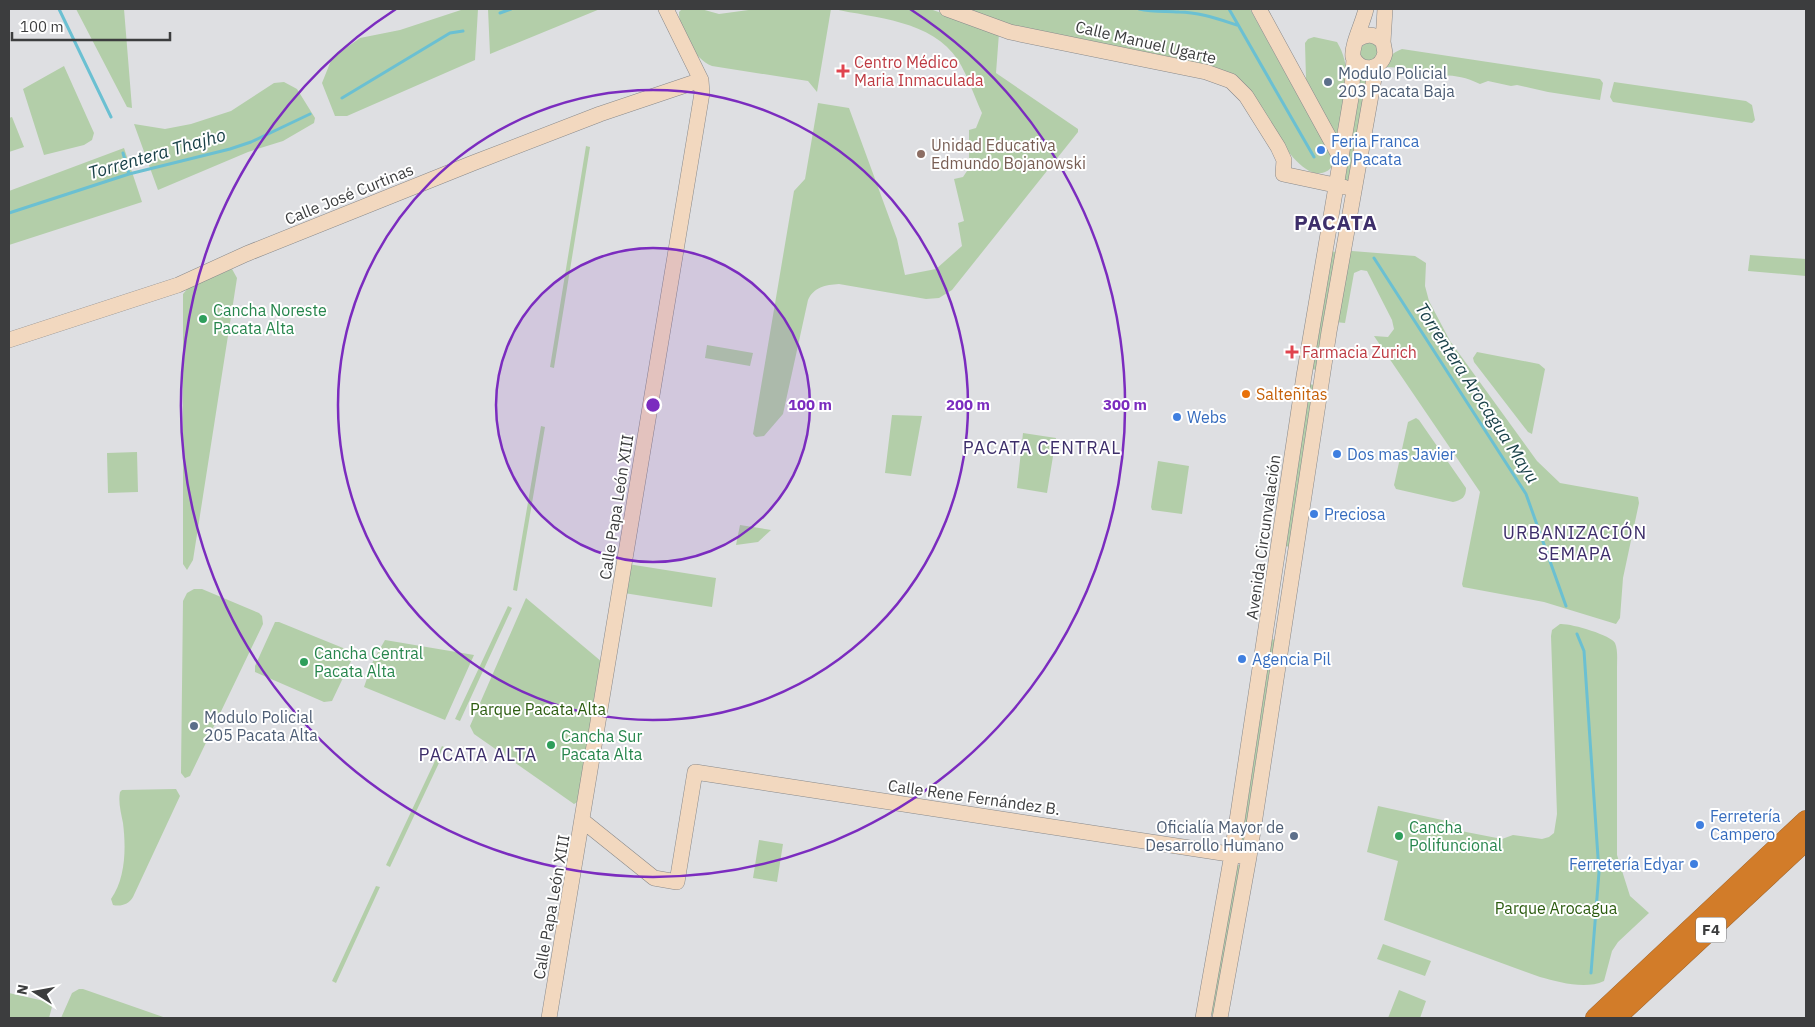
<svg xmlns="http://www.w3.org/2000/svg" width="1815" height="1027" font-family="'IBM Plex Sans',sans-serif">
  <style>
    .green { fill: #b3cea9 }
    .lines { fill: none; stroke-linecap: round; stroke-linejoin: round }
    .stream { stroke: #6bc0d2; stroke-width: 3 }
    .secondary-casing { stroke: #88898b; stroke-width: 16 }
    .highway-casing { stroke: #9e6630; stroke-width: 20 }
    .secondary { stroke: #f2d8bf; stroke-width: 15 }
    .highway { stroke: #d27c29; stroke-width: 19 }
    .ring { fill: none; stroke: #7b2cbf; stroke-width: 2.5 }
    .health-dot { fill: #e0444e; stroke: #fff; stroke-width: 2 }
    .service-dot { fill: #5c6f8a; stroke: #fff; stroke-width: 2 }
    .shop-dot { fill: #3f7fe0; stroke: #fff; stroke-width: 2 }
    .education-dot { fill: #8d6e63; stroke: #fff; stroke-width: 2 }
    .leisure-dot { fill: #2e9e5b; stroke: #fff; stroke-width: 2 }
    .food-dot { fill: #e8710a; stroke: #fff; stroke-width: 2 }
    .labels { text-anchor: middle; stroke-width: 4; stroke-linejoin: round; paint-order: stroke }
    .shield { fill: #fff; stroke: #767778; stroke-width: 1 }
    .shield-label { font-size: 15px; font-weight: bold; fill: #3c3d3e }
    .street-label { font-size: 16px; fill: #3c3d3e; stroke: #fff }
    .health-label { font-size: 16px; fill: #be3a42; stroke: #fff; text-anchor: start }
    .service-label { font-size: 16px; fill: #4e5e75; stroke: #fff; text-anchor: start }
    .shop-label { font-size: 16px; fill: #366cbe; stroke: #fff; text-anchor: start }
    .education-label { font-size: 16px; fill: #785e54; stroke: #fff; text-anchor: start }
    .leisure-label { font-size: 16px; fill: #27864d; stroke: #fff; text-anchor: start }
    .food-label { font-size: 16px; fill: #c56008; stroke: #fff; text-anchor: start }
    .park-label { font-size: 16px; fill: #2c5c10; stroke: #fff }
    .water-label { font-size: 18px; font-style: italic; fill: #173f47; stroke: #fff }
    .neighbourhood-label { font-size: 18px; letter-spacing: 1px; fill: #3d2e6a; stroke: #fff }
    .district-label { font-size: 21px; font-weight: bold; letter-spacing: 1px; fill: #3d2e6a; stroke: #fff }
    .centre { fill: #7b2cbf; stroke: #fff; stroke-width: 2.5 }
    .ring-label { font-size: 15px; text-anchor: middle; font-weight: bold; fill: #7b2cbf; stroke: #fff; stroke-width: 4; stroke-linejoin: round; paint-order: stroke }
  </style>
  <rect width="100%" height="100%" fill="#dedfe2"/>
  <path class="green" d="M76,9H124L132,108L127,107Z
    M464,9H478L475,60L347,116H335L322,83L332,58L360,38L400,30Z
    M488,9H600L490,54Z
    M682,9H701L719,14L756,9H831L817,92L808,81L712,66C694,59 679,31 679,12Z
    M833,9H930L999,33L996,73L1078,129V132L952,290L939,298L926,299L839,284C825,285 814,287 808,300L783,414L764,436L756,437L753,434L794,191L805,179L818,103L849,108L897,239L905,275L936,269L962,246L958,223L964,221L954,179L963,177L969,168V130L976,128L982,113C974,96 968,76 958,60C932,20 875,18 833,9Z
    M959,9H1250L1329,152L1332,162L1331,168C1303,195 1264,112 1252,95C1248,89 1242,84 1236,78L1011,25Z
    M1314,37L1337,42C1355,72 1343,102 1337,135L1335,136L1306,79L1305,43L1308,39Z
    M1370,41L1378,47L1377,57L1370,62L1361,58L1359,48Z
    M1402,49L1600,79L1603,83L1600,100L1548,92L1517,85L1511,86L1488,81L1480,84C1461,75 1450,75 1430,76L1422,69L1386,67C1389,56 1392,53 1402,49Z
    M64,66L94,133L92,140L84,145L44,155L23,89Z
    M1361,75L1367,76L1349,181L1343,180Z
    M284,82L297,89L315,118L314,123L283,141L248,152L158,190L134,124L165,129L191,124L231,111L274,83Z
    M1614,82L1746,101L1752,105L1755,120L1752,123L1613,102L1610,97Z
    M12,117L24,147L9,152V118Z
    M586,146L590,147L554,368L550,367Z
    M124,148L142,202L9,245V191Z
    M1330,251L1336,252L1317,370L1311,369Z
    M1352,251L1415,256L1426,263L1425,286L1429,301L1450,341L1537,461L1560,483L1638,497L1639,503L1623,578L1620,618L1616,624L1544,602L1463,587L1462,584L1480,492L1374,336L1388,337L1394,329L1392,320L1367,271L1361,270L1354,273L1345,323L1335,322L1349,252Z
    M1750,255L1806,259V276L1748,271Z
    M232,269L237,278L193,560L187,570L183,564V294L189,287Z
    M707,345L753,353L750,366L705,358Z
    M1477,352L1539,364L1545,369L1532,434L1528,432L1474,362L1473,358Z
    M1308,384L1315,385L1291,547L1285,546Z
    M892,415L922,416L911,476L885,473Z
    M1416,418L1419,420L1466,488C1466,497 1462,500 1453,502L1396,489L1394,485L1408,422Z
    M541,426L545,427L517,591L513,590Z
    M1023,433L1056,438L1047,493L1017,488Z
    M137,452L138,492L108,493L107,453Z
    M1158,461L1189,466L1182,514L1152,510L1151,507Z
    M740,525L771,530L758,542L736,545Z
    M628,564L716,578L712,607L624,593Z
    M194,589H202L259,613L262,616L263,624L190,776L185,778L181,773L183,601L187,593Z
    M526,598L602,662L579,801L574,804L474,734L470,726Z
    M508,606L512,608L460,721L455,719Z
    M275,622H279L348,650L352,659L332,701L324,702L255,672V666Z
    M1560,624C1570,623 1611,635 1615,643C1618,650 1617,660 1617,667V855L1630,896L1649,913L1618,942L1612,951L1604,981C1585,990 1559,982 1540,977L1384,920L1398,861L1367,852L1378,806L1456,823L1461,831L1502,839L1513,835L1542,839L1549,837L1554,833L1557,814L1551,636L1552,630Z
    M1271,639L1277,640L1245,844L1239,843Z
    M385,640L474,655L445,720L364,687L373,661Z
    M442,746L446,748L390,867L386,865Z
    M176,789L180,796L133,897C129,904 121,907 113,905L111,899C126,878 126,847 123,823C121,813 118,802 120,792L122,790Z
    M759,840L783,844L777,882L753,878Z
    M1236,865H1241L1216,1015L1210,1014Z
    M376,886L380,887L336,983L332,981Z
    M1383,944L1431,961L1425,976L1377,959Z
    M79,989H83L166,1018H61L72,993Z
    M1399,990L1426,1001L1420,1018H1388Z
    M9,993L53,1003L49,1018H9Z"/>
  <g class="lines">
    <path class="stream" d="M59,9L111,117
      M1139,9C1153,12 1165,11 1179,12C1198,12 1218,19 1237,25
      M1229,9L1314,157
      M500,13L511,9
      M342,98L450,33L463,31
      M123,153L129,174
      M9,213L129,174L230,149L251,142L310,114
      M1374,258L1526,494L1566,606
      M1577,634L1584,651L1599,872L1591,973"/>
    <defs>
      <path id="secondary" d="M947,9L1010,32L1206,72L1231,81L1246,96L1278,147L1284,160L1283,174L1344,187
        M1259,9L1341,159
        M1358,39C1367,33 1375,34 1383,42L1385,53C1381,71 1361,73 1353,57C1351,46 1363,23 1366,9
        M1383,42L1385,9
        M9,340L178,285L246,254L473,163L600,114L701,80
        M583,821L654,878L677,882L695,772L1242,856
        M549,1018L702,93L701,80L666,9
        M1203,1018L1232,854L1304,376L1351,98L1354,59
        M1220,1018L1249,857L1329,332L1376,67"/>
      <path id="highway" d="M1595,1018L1806,820
        M1616,1018L1806,841"/>
    </defs>
    <use href="#secondary" class="secondary-casing"/>
    <use href="#highway" class="highway-casing"/>
    <use href="#secondary" class="secondary"/>
    <use href="#highway" class="highway"/>
  </g>
  <circle cx="653" cy="405" r="157" fill="#7b2cbf" fill-opacity=".12"/>
  <g class="ring">
    <circle cx="653" cy="405" r="157"/>
    <circle cx="653" cy="405" r="315"/>
    <path d="M910 9A472 472 0 1 1 396 9"/>
  </g>
  <g class="health-dot">
    <path d="M840.5 63.5h5v5h5v5h-5v5h-5v-5h-5v-5h5z"/>
    <path d="M1289.5 344.5h5v5h5v5h-5v5h-5v-5h-5v-5h5z"/>
  </g>
  <g class="service-dot">
    <circle cx="1328" cy="82" r="5"/>
    <circle cx="194" cy="726" r="5"/>
    <circle cx="1294" cy="836" r="5"/>
  </g>
  <g class="shop-dot">
    <circle cx="1321" cy="150" r="5"/>
    <circle cx="1177" cy="417" r="5"/>
    <circle cx="1337" cy="454" r="5"/>
    <circle cx="1314" cy="514" r="5"/>
    <circle cx="1242" cy="659" r="5"/>
    <circle cx="1700" cy="825" r="5"/>
    <circle cx="1694" cy="864" r="5"/>
  </g>
  <circle class="education-dot" cx="921" cy="154" r="5"/>
  <g class="leisure-dot">
    <circle cx="203" cy="319" r="5"/>
    <circle cx="304" cy="662" r="5"/>
    <circle cx="551" cy="745" r="5"/>
    <circle cx="1399" cy="836" r="5"/>
  </g>
  <circle class="food-dot" cx="1246" cy="394" r="5"/>
  <g class="labels">
    <rect class="shield" x="1696" y="917.5" width="30" height="25" rx="4"/>
    <g class="shield-label">
      <text x="1711" y="935">F4</text>
    </g>
    <g class="street-label">
      <text transform="translate(1146 42) rotate(13)" y="6">Calle Manuel Ugarte</text>
      <text transform="translate(349 194) rotate(-22)" y="6">Calle José Curtinas</text>
      <text transform="translate(616 507) rotate(-81)" y="6">Calle Papa León XIII</text>
      <text transform="translate(1263 537) rotate(-82)" y="6">Avenida Circunvalación</text>
      <text transform="translate(974 797) rotate(8)" y="6">Calle Rene Fernández B.</text>
      <text transform="translate(551 907) rotate(-80)" y="6">Calle Papa León XIII</text>
    </g>
    <g class="health-label">
      <text x="854" y="68">Centro Médico<tspan x="854" dy="18">Maria Inmaculada</tspan></text>
      <text x="1302" y="358">Farmacia Zurich</text>
    </g>
    <g class="service-label">
      <text x="1338" y="79">Modulo Policial<tspan x="1338" dy="18">203 Pacata Baja</tspan></text>
      <text x="204" y="723">Modulo Policial<tspan x="204" dy="18">205 Pacata Alta</tspan></text>
      <text x="1284" y="833" text-anchor="end">Oficialía Mayor de<tspan x="1284" dy="18">Desarrollo Humano</tspan></text>
    </g>
    <g class="shop-label">
      <text x="1331" y="147">Feria Franca<tspan x="1331" dy="18">de Pacata</tspan></text>
      <text x="1187" y="423">Webs</text>
      <text x="1347" y="460">Dos mas Javier</text>
      <text x="1324" y="520">Preciosa</text>
      <text x="1252" y="665">Agencia Pil</text>
      <text x="1710" y="822">Ferretería<tspan x="1710" dy="18">Campero</tspan></text>
      <text x="1684" y="870" text-anchor="end">Ferretería Edyar</text>
    </g>
    <g class="education-label">
      <text x="931" y="151">Unidad Educativa<tspan x="931" dy="18">Edmundo Bojanowski</tspan></text>
    </g>
    <g class="leisure-label">
      <text x="213" y="316">Cancha Noreste<tspan x="213" dy="18">Pacata Alta</tspan></text>
      <text x="314" y="659">Cancha Central<tspan x="314" dy="18">Pacata Alta</tspan></text>
      <text x="561" y="742">Cancha Sur<tspan x="561" dy="18">Pacata Alta</tspan></text>
      <text x="1409" y="833">Cancha<tspan x="1409" dy="18">Polifuncional</tspan></text>
    </g>
    <g class="food-label">
      <text x="1256" y="400">Salteñitas</text>
    </g>
    <g class="park-label">
      <text x="538" y="715">Parque Pacata Alta</text>
      <text x="1556" y="914">Parque Arocagua</text>
    </g>
    <g class="water-label">
      <text transform="translate(157 154) rotate(-16)" y="6">Torrentera Thajho</text>
      <text transform="translate(1477 393) rotate(57)" y="6">Torrentera Arocagua Mayu</text>
    </g>
    <g class="neighbourhood-label">
      <text x="1042" y="454">PACATA CENTRAL</text>
      <text x="1575" y="539">URBANIZACIÓN<tspan x="1575" dy="21">SEMAPA</tspan></text>
      <text x="478" y="761">PACATA ALTA</text>
    </g>
    <g class="district-label">
      <text x="1336" y="230">PACATA</text>
    </g>
  </g>
  <circle cx="653" cy="405" r="8" class="centre"/>
  <g class="ring-label">
    <text x="810" y="410">100 m</text>
    <text x="968" y="410">200 m</text>
    <text x="1125" y="410">300 m</text>
  </g>
  <rect width="1815" height="1027" fill="none" stroke="#3c3d3e" stroke-width="20"/>
  <g transform="translate(35 992) rotate(281)" stroke="#ffffff" stroke-width="4" paint-order="stroke">
  <path d="M0-4L9 19L0 12L-9 19Z" fill="#3c3d3e"/>
  <text y="-8" font-size="14" font-weight="bold" text-anchor="middle" fill="#3c3d3e">N</text>
  </g>
  <path d="M12 32v8h158v-8" fill="none" stroke="#3c3d3e" stroke-width="2.5"/>
  <text x="20" y="32" font-size="15" fill="#3c3d3e" stroke="#ffffff" stroke-width="4" paint-order="stroke">100 m</text>
</svg>
